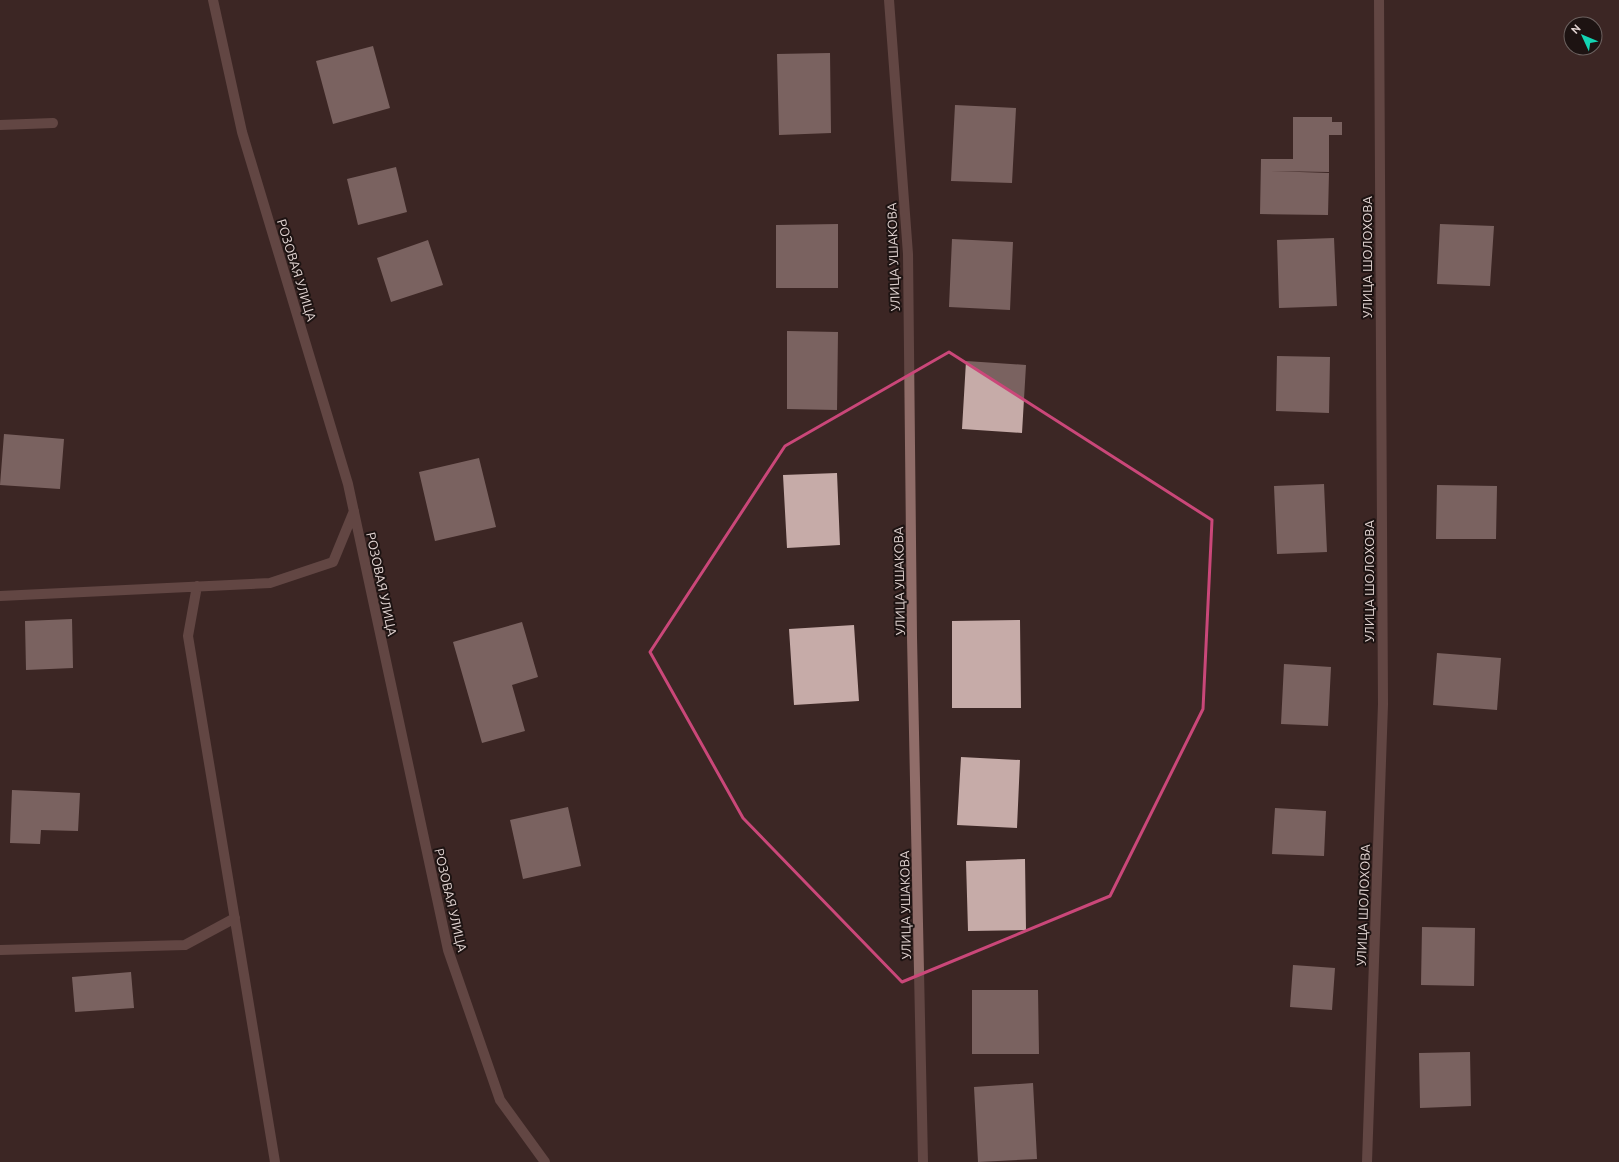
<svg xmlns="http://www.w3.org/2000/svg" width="1619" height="1162" font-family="Ubuntu,sans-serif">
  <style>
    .building { fill: #c6aba8 }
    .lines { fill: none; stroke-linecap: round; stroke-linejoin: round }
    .minor { stroke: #906d69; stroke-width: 10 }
    .marked { fill: none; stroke: #ca4779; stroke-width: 3; stroke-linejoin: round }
    .labels { text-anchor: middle; stroke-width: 4; stroke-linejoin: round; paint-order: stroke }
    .street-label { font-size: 13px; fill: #e3d5d3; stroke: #1d1312 }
  </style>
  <rect width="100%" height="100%" fill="#3c2725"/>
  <path class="building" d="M373,46L390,108L333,124L316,61Z
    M830,53L831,133L779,135L777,54Z
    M955,105L1016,108L1012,183L951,181Z
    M1293,117H1332V122H1342V135H1329V172L1269,171L1329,173L1328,215L1260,214L1261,159H1293Z
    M396,167L407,212L358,225L347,179Z
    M838,224V288H776V225Z
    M1440,224L1494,226L1490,286L1437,284Z
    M1334,238L1337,306L1279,308L1277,240Z
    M952,239L1013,242L1010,310L949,307Z
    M428,240L443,285L391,302L377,258Z
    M787,331L838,332L837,410L787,409Z
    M1277,356L1330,357L1329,413L1276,411Z
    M966,361L1026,365L1022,433L962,429Z
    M4,434L64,439L60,489L0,485Z
    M479,458L496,527L435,541L419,472Z
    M837,473L840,545L787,548L783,475Z
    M1324,484L1327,552L1277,554L1274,486Z
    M1437,485L1497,486L1496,539H1436Z
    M72,619L73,668L26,670L25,621Z
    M1020,620L1021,708H952V621Z
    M522,622L538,677L512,685L525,731L482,743L453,642Z
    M854,625L859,701L794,705L789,629Z
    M1437,653L1501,658L1497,710L1433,705Z
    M1284,664L1331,667L1328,726L1281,724Z
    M961,757L1020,760L1017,828L957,825Z
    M12,790L80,793L78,831L41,830L40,844L10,843Z
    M568,807L581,866L523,879L510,820Z
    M1275,808L1326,811L1324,856L1272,854Z
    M1025,859L1026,930L968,931L966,861Z
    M1422,927L1475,928L1474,986L1421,985Z
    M1293,965L1335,968L1332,1010L1290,1007Z
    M131,972L134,1008L75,1012L72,977Z
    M972,990H1038L1039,1054H972Z
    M1470,1052L1471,1106L1420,1108L1419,1053Z
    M1033,1083L1037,1159L978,1162L974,1087Z"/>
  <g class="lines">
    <path class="minor" d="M213,0L242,132L348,484L448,950L500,1100L545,1162
      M889,0L908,254L912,637L923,1162
      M0,125L53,123
      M197,586L188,636L275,1162
      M0,596L270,583L333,562L354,511
      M0,950L185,945L235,918
      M1367,1162L1383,704L1379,0"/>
  </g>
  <path d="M0 0H1619V1162H0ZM949,352L1212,520L1203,709L1110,896L902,982L743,818L650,652L785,446Z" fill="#3c2725" fill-opacity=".55" fill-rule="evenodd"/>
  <path class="marked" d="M949,352L1212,520L1203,709L1110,896L902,982L743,818L650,652L785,446Z"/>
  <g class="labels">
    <g class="street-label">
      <text transform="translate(893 257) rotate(-92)" y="5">УЛИЦА УШАКОВА</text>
      <text transform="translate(1367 257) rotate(-90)" y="5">УЛИЦА ШОЛОХОВА</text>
      <text transform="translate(297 270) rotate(73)" y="5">РОЗОВАЯ УЛИЦА</text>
      <text transform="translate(899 581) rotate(-91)" y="5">УЛИЦА УШАКОВА</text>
      <text transform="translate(1369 581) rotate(-90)" y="5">УЛИЦА ШОЛОХОВА</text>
      <text transform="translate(382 584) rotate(78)" y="5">РОЗОВАЯ УЛИЦА</text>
      <text transform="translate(451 900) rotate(77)" y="5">РОЗОВАЯ УЛИЦА</text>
      <text transform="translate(905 905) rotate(-91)" y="5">УЛИЦА УШАКОВА</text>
      <text transform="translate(1363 905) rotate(-88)" y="5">УЛИЦА ШОЛОХОВА</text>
    </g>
  </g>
  <g transform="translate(1583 36) rotate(314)"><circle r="19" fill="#1d1312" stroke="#6c615f"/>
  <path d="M0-3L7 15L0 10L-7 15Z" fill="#13d5b3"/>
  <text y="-6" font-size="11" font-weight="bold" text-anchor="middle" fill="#e3d5d3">N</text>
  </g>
</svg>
